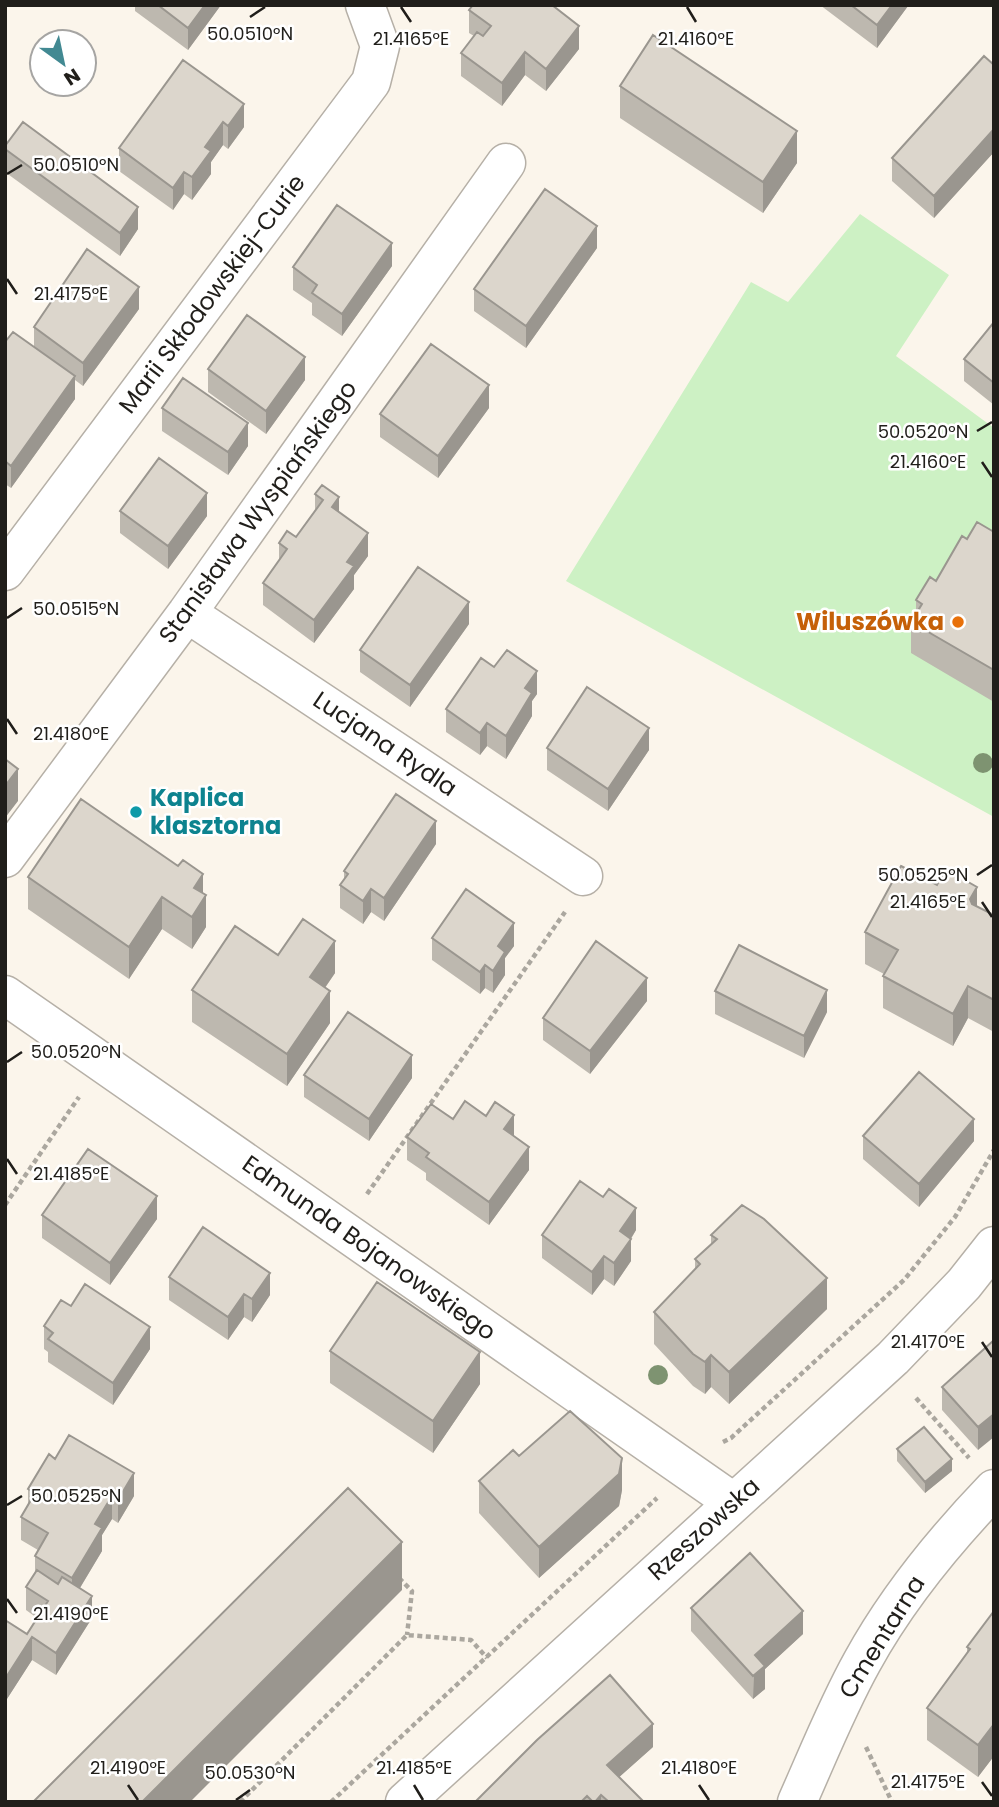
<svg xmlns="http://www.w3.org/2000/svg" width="999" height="1807" font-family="Poppins,sans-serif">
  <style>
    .green { fill: #cdf1c4 }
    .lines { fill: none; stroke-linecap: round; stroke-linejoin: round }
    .minor-casing { stroke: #b6b0a7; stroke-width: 41 }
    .path { stroke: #aba79f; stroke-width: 4.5; stroke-dasharray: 5 3.5; stroke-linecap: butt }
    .minor { stroke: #fff; stroke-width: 38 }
    .tree { fill: #7e9371 }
    .wall { fill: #bdb8af }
    .shaded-wall { fill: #9a968f }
    .building { fill: #dcd6cc; stroke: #9a968f; stroke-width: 2 }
    .ticks { fill: none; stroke: #201e1a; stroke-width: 2.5 }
    .food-dot { fill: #e8710a; stroke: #fff; stroke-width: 2.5 }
    .culture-dot { fill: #0f9aa8; stroke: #fff; stroke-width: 2.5 }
    .labels { text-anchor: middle; stroke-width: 5; stroke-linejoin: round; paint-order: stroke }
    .street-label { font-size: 24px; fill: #201e1a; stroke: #fff }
    .food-label { font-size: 24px; font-weight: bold; fill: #c56008; stroke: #fff; text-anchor: end }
    .culture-label { font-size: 24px; font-weight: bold; fill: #0d838f; stroke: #fff; text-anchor: start }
    .ticks-label { font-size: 18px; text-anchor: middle; fill: #201e1a; stroke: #fff; stroke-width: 5; stroke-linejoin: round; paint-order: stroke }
  </style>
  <rect width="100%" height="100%" fill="#fbf5eb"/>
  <path class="green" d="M860,214L949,275L896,356L994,428V817L566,581L751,282L788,302Z"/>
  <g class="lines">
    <defs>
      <path id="minor" d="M5,571L371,82L380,46L365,5
        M187,613L583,876
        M5,858L187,613L506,163
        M5,995L733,1502
        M405,1802L893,1358L964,1284L994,1246
        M797,1802C818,1755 837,1707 862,1662C897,1598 944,1541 994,1489"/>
    </defs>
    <use href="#minor" class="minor-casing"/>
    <path class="path" d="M367,1194L565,912
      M5,1205L79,1097
      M916,1398L969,1458
      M723,1442L731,1438L904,1280L955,1217L994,1150
      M399,1578L412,1591L407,1635
      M866,1747L892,1802
      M240,1802L407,1635L471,1640L487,1658
      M331,1802L657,1498"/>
    <use href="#minor" class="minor"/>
  </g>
  <g class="tree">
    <circle cx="983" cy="763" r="10"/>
    <circle cx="658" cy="1375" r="10"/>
  </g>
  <path class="wall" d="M135,5H221L188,50L135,11Z
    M820,5H908V6L877,48Z
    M469,10L579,49L546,91L525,75L502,106L461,76V53L474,36L469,33Z
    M994,65V152L934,218L892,181V158Z
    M620,86L797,163L763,213L620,118Z
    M244,104V127L228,149L223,145L211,162V174L192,200L184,194L173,210L119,171V148Z
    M5,146L138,229L120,256L5,172Z
    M597,248L526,348L474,311V289Z
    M392,266L342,336L312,315V303L293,290V267Z
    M139,309L83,386L75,380V399L11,488L5,484V342L34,347V327Z
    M994,322V405L964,381V359Z
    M208,369L305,380L266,434L208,392Z
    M162,408L248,446L228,475L162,431Z
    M489,408L438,478L380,437V414Z
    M315,494L339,512L368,556L354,575V589L314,643L263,605V583L279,560V543L296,537L315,511Z
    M120,511L207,516L168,569L120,533Z
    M994,532V702L911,653V622L916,614V600L936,581L967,539Z
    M469,624L410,707L360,672V650Z
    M494,667L537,694L532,701V716L506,759L487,746L480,755L446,732V709Z
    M547,748L649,750L608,811L547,770Z
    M436,844L384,921L371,912L363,924L340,908V885L344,881V871Z
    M28,877L203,894L206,927L192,949L162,929L129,979L28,909Z
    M977,906L994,915V1032L968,1018L953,1046L883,1008V976L884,974L865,964V932Z
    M432,938L514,946L505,958V975L493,993L485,988L480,994L432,960Z
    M278,955L335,973L325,988L330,1023L287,1086L192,1022V990Z
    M715,991L827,1012L804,1058L715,1014Z
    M647,1001L590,1074L543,1040V1018Z
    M304,1075L412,1078L369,1141L304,1097Z
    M453,1119L514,1136L529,1170L489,1225L426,1180V1173L407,1160V1137Z
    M863,1136L974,1141L919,1207L863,1159Z
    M42,1215L157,1219L110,1285L42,1238Z
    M636,1230L631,1239V1261L614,1286L604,1279L592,1295L542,1258V1235Z
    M711,1235L827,1309L729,1404L711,1387L705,1394L693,1386L654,1344V1312L695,1269V1259L711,1244Z
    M169,1277L270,1295L252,1322L244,1317L228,1340L169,1300Z
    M71,1306L150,1349L113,1405L48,1362V1352L44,1349V1326Z
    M994,1340L978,1450L942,1410V1387Z
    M330,1351L480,1384L433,1453L330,1383Z
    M897,1449L952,1471L925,1493L897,1461Z
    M519,1456L622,1490L619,1506L539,1578L479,1513V1481Z
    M55,1459L134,1496L118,1523L112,1519L102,1535V1551L80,1588L92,1618L56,1675L32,1660L5,1702V1620L27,1634L37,1618L26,1610V1587L35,1573V1556L38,1550L21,1540V1517L28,1505V1489Z
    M691,1608L803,1634L765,1669V1689L753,1699L691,1631Z
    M994,1611V1756L978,1777L927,1740V1708L967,1654V1647Z
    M653,1747L619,1777L644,1802H475Z"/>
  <path class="shaded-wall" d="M205,5H221L188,50V28Z
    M892,5H908V6L877,48V25Z
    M579,26V49L546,91V69Z
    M525,52V75L502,106V83Z
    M244,104V127L228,149V126Z
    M223,122V145L211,162V174L192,200V177L205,147Z
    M994,129V152L934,218V196Z
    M797,131V163L763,213V182Z
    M184,172V194L173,210V188Z
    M138,207V229L120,256V233Z
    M597,226V248L526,348V326Z
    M392,243V266L342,336V314Z
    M139,287V309L83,386V363Z
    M305,357V380L266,434V411Z
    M75,376V399L11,488V466Z
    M489,385V408L438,478V456Z
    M248,423V446L228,475V452Z
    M207,493V516L168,569V546Z
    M339,497V520L332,507Z
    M368,533V556L354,575V589L314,643V620L347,562Z
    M469,602V624L410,707V685Z
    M537,671V694L532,701V716L506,759V736L525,688Z
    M487,723V746L480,755V733Z
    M649,728V750L608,811V789Z
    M18,769V801L5,818V786Z
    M436,821V844L384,921V898Z
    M203,874V899L206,895V927L192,949V917L194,888Z
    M977,887V919L970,899Z
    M371,889V912L363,924V901Z
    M162,897V929L129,979V947Z
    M514,923V946L505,958V975L493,993V971L498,946Z
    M335,941V973L310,1009V977Z
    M485,965V988L480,994V972Z
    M647,978V1001L590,1074V1051Z
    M968,986V1018L953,1046V1014Z
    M827,990V1012L804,1058V1036Z
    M330,991V1023L287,1086V1054Z
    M412,1055V1078L369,1141V1119Z
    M514,1115V1138L504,1129Z
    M974,1119V1141L919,1207V1184Z
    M529,1147V1170L489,1225V1202Z
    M157,1196V1219L110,1285V1263Z
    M636,1208V1230L628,1243L631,1239V1261L614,1286V1263L620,1231Z
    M604,1256V1279L592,1295V1272Z
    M270,1273V1295L252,1322V1299Z
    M827,1278V1309L729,1404V1372Z
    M244,1294V1317L228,1340V1317Z
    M150,1327V1349L113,1405V1383Z
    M480,1352V1384L433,1453V1421Z
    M711,1355V1387L705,1394V1362Z
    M994,1414V1437L978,1450V1427Z
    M622,1458V1490L619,1506L539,1578V1547Z
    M952,1459V1471L925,1493V1482Z
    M134,1473V1496L118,1523V1500Z
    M112,1496V1519L102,1535V1551L72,1601V1578L95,1524Z
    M402,1542V1590L190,1802H142Z
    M92,1596V1618L56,1675V1653Z
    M803,1611V1634L765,1669V1689L753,1699L755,1655Z
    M32,1637V1660L5,1702V1679Z
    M653,1724V1747L607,1788V1765Z
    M994,1724V1756L978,1777V1745Z
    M601,1795V1802H595Z"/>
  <path class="building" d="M158,5H205L188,28Z
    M473,5H552L579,26L546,69L525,52L502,83L461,53L477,32L483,36L491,26L469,10Z
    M851,5H892L877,25Z
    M653,35L797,131L763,182L620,86Z
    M984,56L994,65V129L934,196L892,158Z
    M183,60L244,104L228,126L223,122L205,147L211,151L192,177L184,172L173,188L119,148Z
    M23,122L138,207L120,233L5,149V146Z
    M545,189L597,226L526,326L474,289Z
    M337,205L392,243L342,314L312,293L317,285L293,267Z
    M87,249L139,287L83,363L34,327Z
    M247,315L305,357L266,411L208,369Z
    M994,322V383L964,359Z
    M13,332L75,376L11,466L5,461V342Z
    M431,344L489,385L438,456L380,414Z
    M183,378L248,423L228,452L162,408Z
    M159,458L207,493L168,546L120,511Z
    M322,485L339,497L332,507L368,533L347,562L354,566L314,620L263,583L287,549L279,543L287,531L296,537L323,500L315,494Z
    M977,522L994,532V670L911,622L922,604L916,600L930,577L936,581L962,536L967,539Z
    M418,567L469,602L410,685L360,650Z
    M507,650L537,671L525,688L532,693L506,736L487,723L480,733L446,709L481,658L494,667Z
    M587,687L649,728L608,789L547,748Z
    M5,759L18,769L5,786Z
    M396,794L436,821L384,898L371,889L363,901L340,885L348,874L344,871Z
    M81,799L178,866L183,860L203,874L194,888L206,895L192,917L162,897L129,947L28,877Z
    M901,866L937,885L945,869L977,887L970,899L972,904L994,915V1000L968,986L953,1014L883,976L898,950L865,932Z
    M466,889L514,923L498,946L505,952L493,971L485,965L480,972L432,938Z
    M303,919L335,941L310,977L330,991L287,1054L192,990L235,926L278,955Z
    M596,941L647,978L590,1051L543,1018Z
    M739,945L827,990L804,1036L715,991Z
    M348,1012L412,1055L369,1119L304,1075Z
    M919,1072L974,1119L919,1184L863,1136Z
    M465,1101L486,1116L495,1102L514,1115L504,1129L529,1147L489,1202L426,1157L429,1153L407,1137L431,1104L453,1119Z
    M88,1149L157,1196L110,1263L42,1215Z
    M580,1181L603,1197L609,1189L636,1208L620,1231L631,1239L614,1263L604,1256L592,1272L542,1235Z
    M742,1205L764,1219L827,1278L729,1372L711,1355L705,1362L693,1354L654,1312L700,1264L695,1259L717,1239L711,1235Z
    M203,1227L270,1273L252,1299L244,1294L228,1317L169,1277Z
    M377,1282L480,1352L433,1421L330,1351Z
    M85,1284L150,1327L113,1383L48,1339L53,1333L44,1326L61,1300L71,1306Z
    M994,1340V1414L978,1427L942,1387Z
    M570,1411L622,1458L619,1474L539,1547L479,1481L513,1450L519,1456Z
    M924,1427L952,1459L925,1482L897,1449Z
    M69,1435L134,1473L118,1500L112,1496L95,1524L102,1528L72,1578L35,1556L48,1533L21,1517L35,1493L28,1489L49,1454L55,1459Z
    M348,1488L402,1542L142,1802H33Z
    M750,1553L803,1611L755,1655L765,1666L753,1676L691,1608Z
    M37,1570L58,1584L62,1577L92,1596L56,1653L32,1637L5,1679V1620L27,1634L48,1601L26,1587Z
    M994,1611V1724L978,1745L927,1708L970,1649L967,1647Z
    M610,1675L653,1724L607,1765L644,1802H609L601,1795L595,1802H593L587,1796L581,1802H475L537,1740Z"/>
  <path class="ticks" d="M401,7L411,22M687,7L696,22M250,17L265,7M7,174L22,165M7,279L17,294M977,431L992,422M982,462L992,477M7,618L22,608M7,719L17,734M977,875L992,865M982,902L992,917M7,1062L22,1052M7,1159L17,1174M982,1342L992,1357M7,1505L22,1496M7,1599L17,1613M982,1782L992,1796M128,1785L138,1800M414,1785L423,1800M699,1785L709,1800M236,1800L250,1790"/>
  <circle class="food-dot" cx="958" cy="622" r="7"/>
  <circle class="culture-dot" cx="136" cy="812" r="7"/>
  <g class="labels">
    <g class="street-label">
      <text transform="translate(212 294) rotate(-53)" y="8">Marii Skłodowskiej-Curie</text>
      <text transform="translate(258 512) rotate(-54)" y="8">Stanisława Wyspiańskiego</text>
      <text transform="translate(385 744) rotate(34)" y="8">Lucjana Rydla</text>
      <text transform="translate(369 1248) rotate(35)" y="8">Edmunda Bojanowskiego</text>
      <text transform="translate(704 1529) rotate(-42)" y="8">Rzeszowska</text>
      <text transform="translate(882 1637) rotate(-58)" y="8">Cmentarna</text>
    </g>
    <g class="food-label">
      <text x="944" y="630">Wiluszówka</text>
    </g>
    <g class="culture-label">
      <text x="150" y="806">Kaplica<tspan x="150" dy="28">klasztorna</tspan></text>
    </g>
  </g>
  <g class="ticks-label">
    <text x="250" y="40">50.0510°N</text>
    <text x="411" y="45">21.4165°E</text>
    <text x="696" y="45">21.4160°E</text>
    <text x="76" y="171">50.0510°N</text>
    <text x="71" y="300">21.4175°E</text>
    <text x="923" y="438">50.0520°N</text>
    <text x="928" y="468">21.4160°E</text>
    <text x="76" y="615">50.0515°N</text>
    <text x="71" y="740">21.4180°E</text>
    <text x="923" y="881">50.0525°N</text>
    <text x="928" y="908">21.4165°E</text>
    <text x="76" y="1058">50.0520°N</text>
    <text x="71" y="1180">21.4185°E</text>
    <text x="928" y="1348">21.4170°E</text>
    <text x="76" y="1502">50.0525°N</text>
    <text x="71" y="1620">21.4190°E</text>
    <text x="128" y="1774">21.4190°E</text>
    <text x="414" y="1774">21.4185°E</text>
    <text x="699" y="1774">21.4180°E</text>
    <text x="250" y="1779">50.0530°N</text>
    <text x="928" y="1788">21.4175°E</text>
  </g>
  <rect width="999" height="1807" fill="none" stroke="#201e1a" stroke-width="14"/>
  <g transform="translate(63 63) rotate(147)"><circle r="33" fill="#ffffff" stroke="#a6a5a3" stroke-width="2"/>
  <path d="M0-5L12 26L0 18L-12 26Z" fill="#428992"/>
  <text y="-10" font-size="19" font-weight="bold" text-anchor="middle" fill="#201e1a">N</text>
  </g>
</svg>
